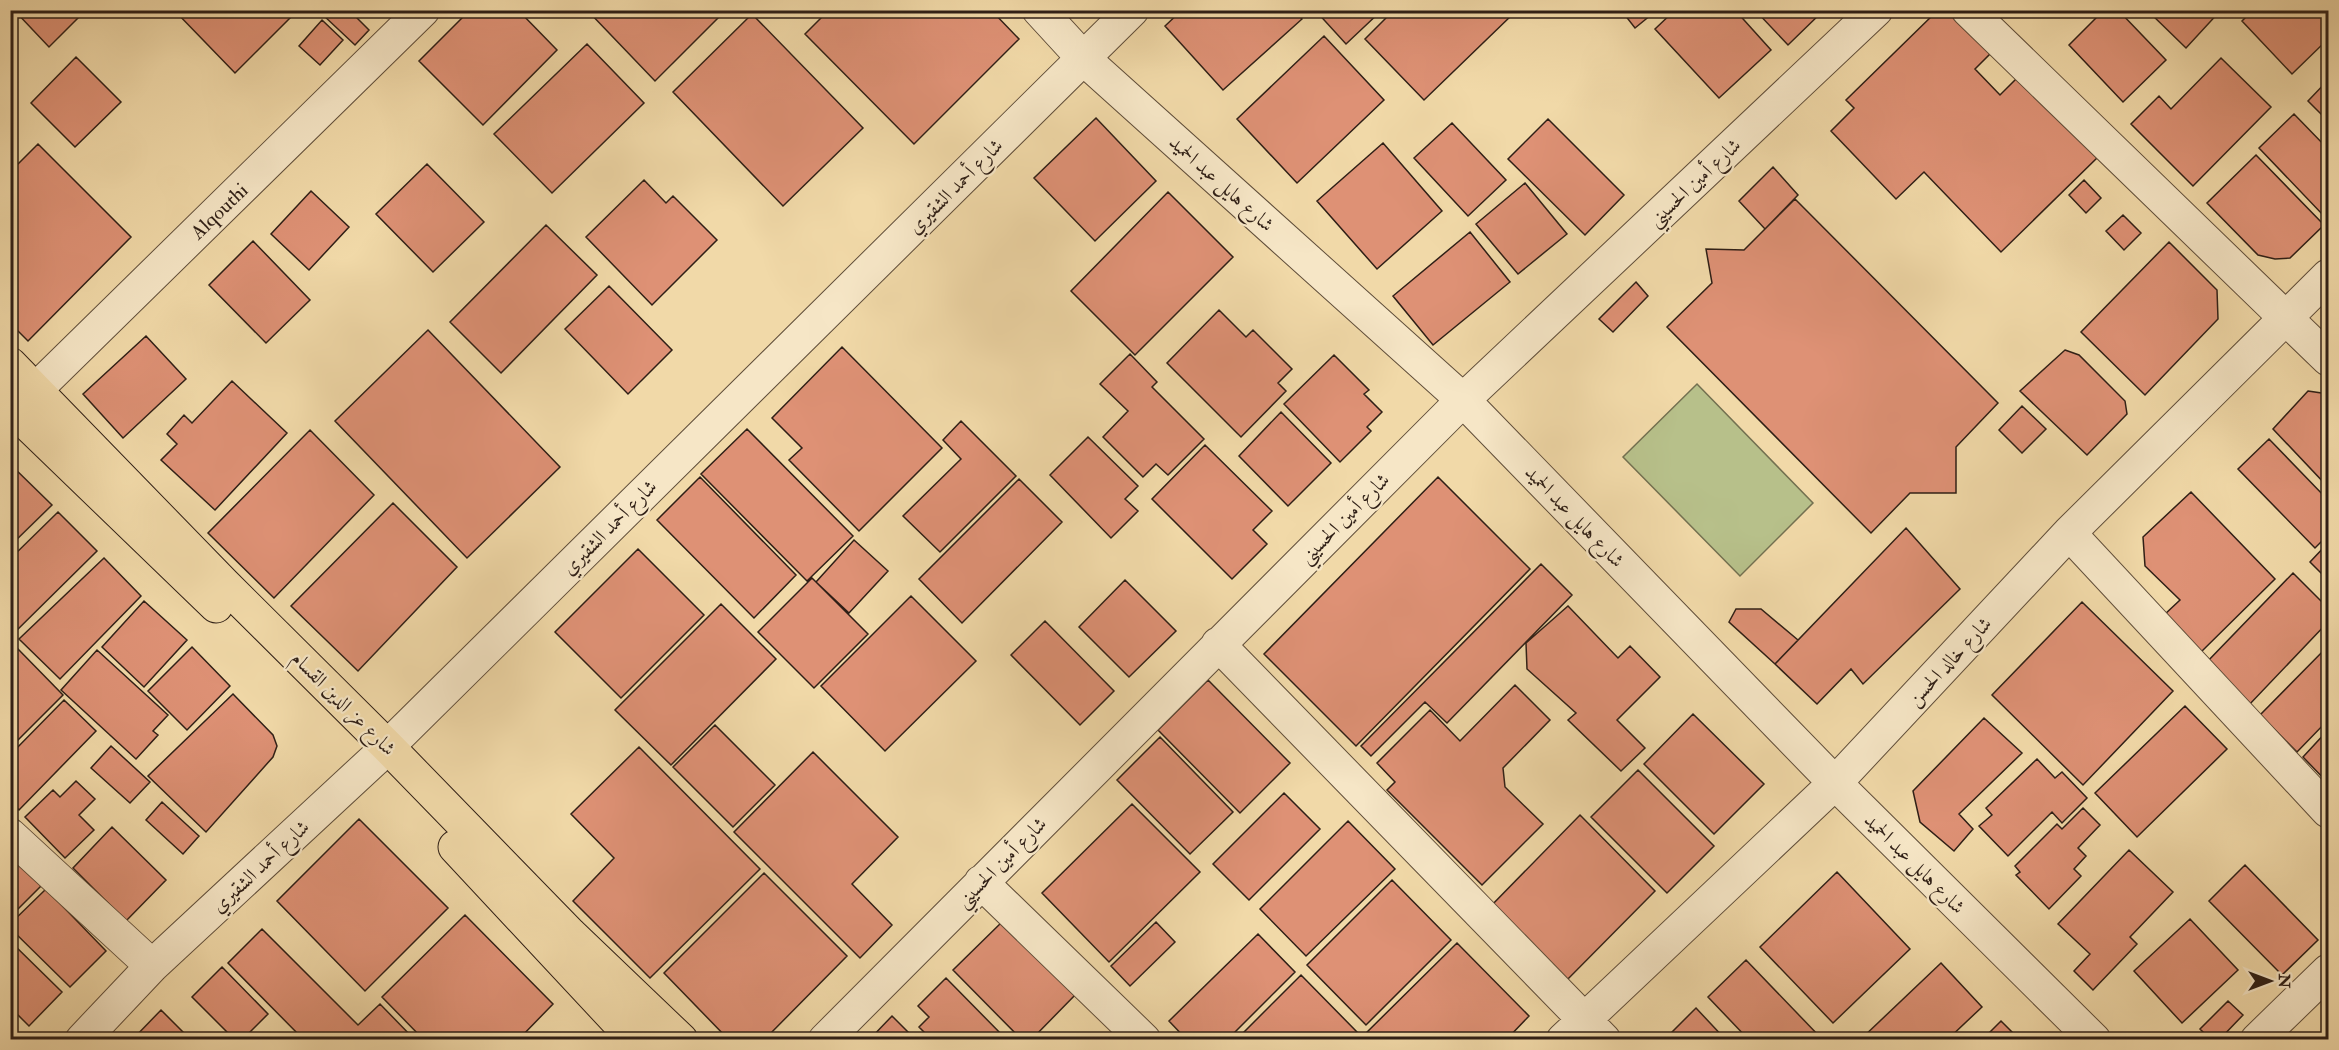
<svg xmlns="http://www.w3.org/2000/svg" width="2339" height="1050" font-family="'IM FELL Double Pica',Amiri,serif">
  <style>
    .green { fill: #b7c08a; stroke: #737050; stroke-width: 1.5 }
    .building { fill: #de9175; stroke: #2f1f16; stroke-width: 1.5 }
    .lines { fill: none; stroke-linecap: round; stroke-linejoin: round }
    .minor-casing { stroke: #604e3a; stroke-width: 35 }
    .major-casing { stroke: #2f1f16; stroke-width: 35 }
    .minor { stroke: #f6e6c6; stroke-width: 33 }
    .major { stroke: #f1d9a8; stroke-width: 33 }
    .labels { text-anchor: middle; stroke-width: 4.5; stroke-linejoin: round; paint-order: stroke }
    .street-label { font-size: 20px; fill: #2f1f16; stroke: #f6e6c6 }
  </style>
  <rect width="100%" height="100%" fill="#f1d9a8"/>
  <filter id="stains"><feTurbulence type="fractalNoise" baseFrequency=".00333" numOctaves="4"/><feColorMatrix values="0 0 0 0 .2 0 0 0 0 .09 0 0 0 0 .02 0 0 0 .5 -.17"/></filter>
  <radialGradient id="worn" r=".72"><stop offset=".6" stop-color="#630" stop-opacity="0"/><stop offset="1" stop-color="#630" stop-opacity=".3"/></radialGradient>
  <path class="green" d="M1697,384L1813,503L1740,576L1623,457Z"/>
  <path class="building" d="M14,10H86L49,47Z
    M174,10H298L235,73Z
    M327,10H349L369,30L355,45L323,15Z
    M470,10H518L557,50L483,125L419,61Z
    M587,10H726L655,81Z
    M829,10H991L1019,39L914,144L805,34Z
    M1182,10H1294L1302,19L1223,90L1165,26Z
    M1315,10H1382L1346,44Z
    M1394,10H1511L1514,13L1424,100L1365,39Z
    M1621,10H1657L1635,28Z
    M1675,10H1735L1771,50L1719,98L1655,29Z
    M1755,10H1824L1788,45Z
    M2104,10H2118L2166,60L2123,102L2069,45Z
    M2147,10H2221L2186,48Z
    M2253,10H2328V39L2292,74L2242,21Z
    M1936,12H1957L1994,50L1975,69L2000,95L2020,75L2098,157L2001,252L1924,172L1896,199L1831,131L1854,108L1846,100Z
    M752,14L863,128L783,206L673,92Z
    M322,20L343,40L320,65L299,46Z
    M1324,36L1384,100L1297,183L1237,119Z
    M587,44L644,103L552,193L494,134Z
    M76,57L121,102L75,147L31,103Z
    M2221,58L2271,107L2193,186L2131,124L2159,96L2171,109Z
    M2328,80V121L2308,101Z
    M2294,114L2328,149V210L2323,215L2259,148Z
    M1096,118L1156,181L1095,241L1034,178Z
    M1548,119L1624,195L1585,235L1508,159Z
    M1452,123L1506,180L1468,216L1414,158Z
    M1383,143L1442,211L1377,269L1317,201Z
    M38,144L131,237L28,341L10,323V166L13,169Z
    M2256,155L2324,225L2290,258L2275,259L2258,255L2207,203Z
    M427,164L484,222L433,272L376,214Z
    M1773,167L1798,195L1765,229L1739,201Z
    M644,180L666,203L673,196L717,240L652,305L586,237Z
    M2084,180L2101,198L2086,213L2069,195Z
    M1525,183L1567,234L1518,274L1476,224Z
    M311,191L349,227L309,270L271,234Z
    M1168,192L1233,257L1135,355L1071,291Z
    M1795,199L1998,403L1956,447V493H1910L1871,533L1667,327L1712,283L1706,249L1744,250Z
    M2123,215L2141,233L2124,250L2106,231Z
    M546,225L597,275L501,373L450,322Z
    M1470,232L1510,282L1433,345L1393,296Z
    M253,241L310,300L266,343L209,285Z
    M2169,242L2217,290L2218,319L2145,395L2081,332Z
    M1636,282L1648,296L1613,332L1599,319Z
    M609,286L672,350L628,394L565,329Z
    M1219,310L1246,337L1253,330L1292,369L1278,383L1286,391L1241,437L1167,363Z
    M428,330L560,467L467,558L335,421Z
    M146,336L186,379L123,438L83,394Z
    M842,347L942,448L859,531L789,460L802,448L772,418Z
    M2065,350L2079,355L2125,401L2127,414L2087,455L2020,391Z
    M1130,354L1157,382L1152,387L1204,439L1168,475L1156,464L1143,477L1103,437L1128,411L1100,384Z
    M1334,355L1369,390L1364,394L1382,412L1367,427L1371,431L1340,462L1284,404Z
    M232,381L287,433L215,510L161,460L177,444L167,434L184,415L192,423Z
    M2308,391L2328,394V487L2273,429Z
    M2022,406L2046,429L2022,453L1999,430Z
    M1281,412L1331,463L1288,506L1239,456Z
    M961,421L1016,476L940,552L903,516L961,459L943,440Z
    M747,429L853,536L807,581L701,474Z
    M310,430L374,495L274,598L208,533Z
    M1088,437L1138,486L1125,499L1138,511L1111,538L1050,475Z
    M2269,439L2328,500V535L2315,548L2238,469Z
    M1205,445L1272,511L1253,530L1267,544L1232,579L1152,499Z
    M10,464L52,505L10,546Z
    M700,477L796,575L754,618L657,520Z
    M1438,477L1530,569L1356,746L1264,654Z
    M1019,479L1062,522L962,623L919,579Z
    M2191,492L2275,579L2200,653L2163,616L2180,600L2145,566L2143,537Z
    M393,503L457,567L358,671L291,606Z
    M58,512L97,551L11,636L10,559Z
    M1906,528L1960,589L1863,684L1851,669L1817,704L1775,664Z
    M854,540L888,571L849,613L816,582Z
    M2328,543V580L2310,562Z
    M638,549L704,615L621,698L555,632Z
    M104,558L141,596L60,679L19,639Z
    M1541,564L1572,595L1447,723L1425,702L1371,756L1361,746Z
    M2293,573L2328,608V622L2248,706L2205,664Z
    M812,578L868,634L814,688L758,632Z
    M1125,580L1176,631L1129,677L1079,627Z
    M911,596L976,661L885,751L821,686Z
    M144,601L187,640L144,687L102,647Z
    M2082,602L2173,691L2083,785L1992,695Z
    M721,604L776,659L671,765L615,710Z
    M1568,606L1618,658L1630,646L1660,677L1617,720L1645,748L1621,771L1568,720L1576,713L1527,669L1526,643Z
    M1736,609H1761L1798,640L1775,664L1729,622Z
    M1045,621L1114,691L1080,725L1011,655Z
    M2328,646V720L2297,752L2260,715Z
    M192,647L230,686L187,730L148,691Z
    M18,649L63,695L10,748V657Z
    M97,650L168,715L153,731L158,735L136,759L61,690Z
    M1208,680L1290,763L1240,813L1158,730Z
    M1515,685L1550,720L1503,768L1505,787L1543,824L1482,885L1387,790L1395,782L1377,763L1430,710L1460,741Z
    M233,694L273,735L277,746L273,757L206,832L148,776Z
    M64,700L96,731L19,810L10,801V755Z
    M2185,706L2227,749L2137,837L2095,793Z
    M1693,714L1764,784L1714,834L1644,764Z
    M1984,718L2022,753L1959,814L1973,829L1954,851L1920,822L1913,791Z
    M715,725L775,785L733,827L673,767Z
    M2328,730V783L2303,757Z
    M1160,737L1233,812L1190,854L1117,780Z
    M111,746L150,782L130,803L91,768Z
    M639,747L760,869L650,978L573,901L614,858L571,814Z
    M813,752L898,837L852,884L892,925L860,958L734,832Z
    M2037,759L2055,778L2062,772L2087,798L2062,823L2052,812L2008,856L1979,826L1992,815L1986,808Z
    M1638,770L1714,846L1667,893L1591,817Z
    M76,781L95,799L79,815L94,830L65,858L25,817L53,790L60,797Z
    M1284,793L1320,829L1249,900L1213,864Z
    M162,802L199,836L183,854L146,820Z
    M1132,804L1200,872L1109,962L1042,893Z
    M2083,808L2100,825L2078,848L2086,856L2074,869L2081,876L2049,909L2016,875L2020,872L2015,866L2057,824L2062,829Z
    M1580,815L1655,891L1564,983L1489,908Z
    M359,819L448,908L365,991L277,901Z
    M1348,821L1395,869L1306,956L1260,909Z
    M112,827L166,880L126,921L73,868Z
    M2129,850L2173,892L2130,937L2137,944L2093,990L2074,971L2090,954L2058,924Z
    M10,853L42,885L10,917Z
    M2245,865L2318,940L2282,975L2209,901Z
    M1837,872L1910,949L1833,1023L1760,947Z
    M764,873L847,956L764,1040H729L664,973Z
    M1392,880L1451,940L1366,1025L1307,965Z
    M46,889L106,951L70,987L10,928V924Z
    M465,915L553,1004L518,1040H424L382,997Z
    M1005,919L1078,992L1031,1040H1022L953,970Z
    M2190,919L2238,970L2182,1023L2134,971Z
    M1156,922L1175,942L1130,986L1111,966Z
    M262,929L358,1025L380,1004L415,1040H304L228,963Z
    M1258,934L1295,972L1227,1040H1187L1169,1021Z
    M10,941L62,992L29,1026L10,1007Z
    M1457,943L1529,1016L1506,1040H1359Z
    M1746,960L1822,1039V1040H1749L1708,997Z
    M1941,963L1982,1007L1947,1040H1860Z
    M222,967L268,1014L242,1040H235L192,997Z
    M1301,975L1357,1032L1349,1040H1236Z
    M946,978L1007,1040H932L919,1027L929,1017L918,1006Z
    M2228,1001L2243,1015L2219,1040H2211L2200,1029Z
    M1696,1008L1726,1040H1664Z
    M161,1010L191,1040H132Z
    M892,1016L916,1040H869Z
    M2001,1021L2020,1040H1982Z"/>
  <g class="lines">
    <defs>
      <path id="minor" d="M1039,10L1084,59L1463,400L1835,783L2094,1040
        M1968,10L2328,359
        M16,409L423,10
        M2069,533L2328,811
        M1218,644L1604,1040
        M10,835L152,966
        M981,882L1144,1040
        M82,1040L152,966L374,760L1132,10
        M825,1040L1463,400L1876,10
        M1563,1040L1835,783L2069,533L2328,276
        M2257,1040L2328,971"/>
      <path id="major" d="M10,364L224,584L387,746L570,934L681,1040
        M10,407L216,606
        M455,847L635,1040"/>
    </defs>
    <use href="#minor" class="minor-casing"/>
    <use href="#major" class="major-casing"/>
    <use href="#minor" class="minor"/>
    <use href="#major" class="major"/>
  </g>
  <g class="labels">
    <g class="street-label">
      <text transform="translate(1694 182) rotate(-43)" y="7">شارع أمين الحسيني</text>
      <text transform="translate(1222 183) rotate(42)" y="7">شارع هايل عبد الحميد</text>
      <text transform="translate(955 186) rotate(-45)" y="7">شارع أحمد الشقيري</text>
      <text transform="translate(219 211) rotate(-44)" y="7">Alqouthi</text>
      <text transform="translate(1575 516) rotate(46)" y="7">شارع هايل عبد الحميد</text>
      <text transform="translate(1344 518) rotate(-45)" y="7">شارع أمين الحسيني</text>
      <text transform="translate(609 527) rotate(-45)" y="7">شارع أحمد الشقيري</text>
      <text transform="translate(1949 661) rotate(-47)" y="7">شارع خالد الحسن</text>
      <text transform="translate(344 703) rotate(45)" y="7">شارع عز الدين القسام</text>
      <text transform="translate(1001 862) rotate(-45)" y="7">شارع أمين الحسيني</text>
      <text transform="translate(1915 863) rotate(45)" y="7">شارع هايل عبد الحميد</text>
      <text transform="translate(260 866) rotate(-43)" y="7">شارع أحمد الشقيري</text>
    </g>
  </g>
  <rect width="2339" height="1050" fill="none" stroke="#f1d9a8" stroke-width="36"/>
  <rect x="12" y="12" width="2315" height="1026" fill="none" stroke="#2f1f16" stroke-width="3"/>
  <rect x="18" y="18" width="2303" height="1014" fill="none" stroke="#2f1f16" stroke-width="1.5"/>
  <g transform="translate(2270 981) rotate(90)" stroke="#f6e6c6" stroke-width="4.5" paint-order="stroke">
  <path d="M0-4.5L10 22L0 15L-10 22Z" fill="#2f1f16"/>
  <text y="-9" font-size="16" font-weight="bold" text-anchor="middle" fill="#2f1f16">N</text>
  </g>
  <rect width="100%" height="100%" filter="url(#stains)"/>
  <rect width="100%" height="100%" fill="url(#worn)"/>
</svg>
